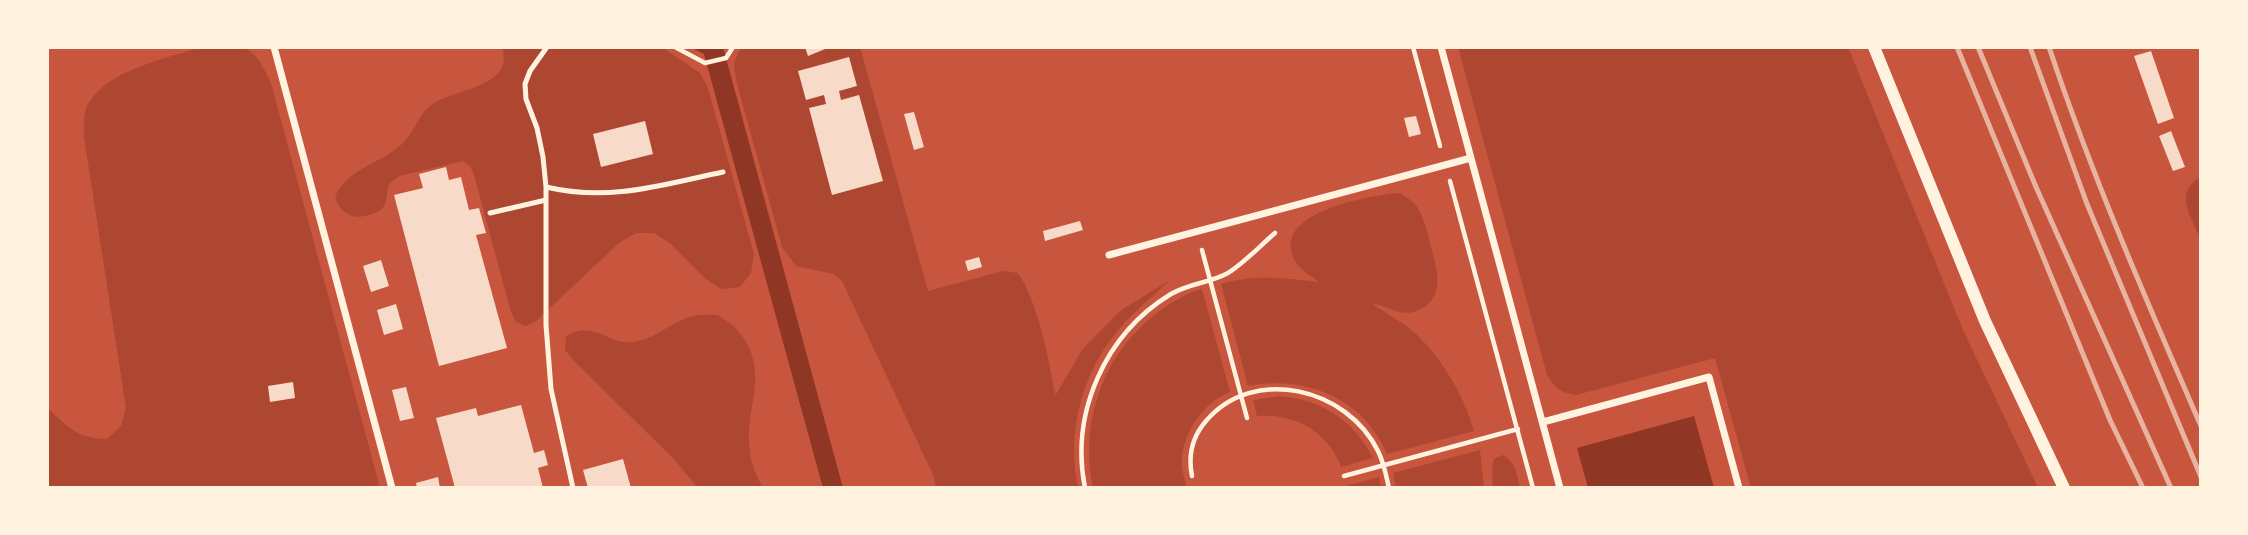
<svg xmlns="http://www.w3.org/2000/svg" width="2248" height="535" font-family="'Golos Text',sans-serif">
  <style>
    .green { fill: #ae4732 }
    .water { fill: #8f3625 }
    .building { fill: #f7dbc8 }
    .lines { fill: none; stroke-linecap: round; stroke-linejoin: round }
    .path { stroke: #fff3e0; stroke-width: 4.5 }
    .service { stroke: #fff3e0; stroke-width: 5 }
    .minor { stroke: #fff3e0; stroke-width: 7 }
    .tertiary { stroke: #fff3e0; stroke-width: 12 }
    .rail { stroke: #e9b49f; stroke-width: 5 }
  </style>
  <rect width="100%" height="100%" fill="#c8553d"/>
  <path class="green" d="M201,47C246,47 250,39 271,83L380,488H47V408C69,427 77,439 107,439L121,426L126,408L84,137C84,128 83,116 86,109C101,71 166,59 201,47Z
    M502,47H662L700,73L708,88L754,254L751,273L740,287L721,289L706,279L671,244L654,233H636L620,242L536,321L526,326L516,322L511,312L474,175L470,166L463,161L399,176L389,184C387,190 387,201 384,206C381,211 375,213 370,215C352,220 341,214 335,197C347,168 381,164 402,144C414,133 418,115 431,105C455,88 515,88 502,47Z
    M741,47H860L928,291L1003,271L1018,273C1037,300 1050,362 1055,396L1082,350L1120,311L1170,280C1150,299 1128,316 1112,338C1080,380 1067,436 1078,488H936L934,477L842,281L834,274L796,266L782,247L736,80L734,63Z
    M1458,47H1848L1963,330L2038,488H1751L1715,358L1576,395C1561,393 1555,388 1547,375Z
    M2201,177V241C2192,217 2172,193 2201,177Z
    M1400,193C1406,197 1413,201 1417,207C1424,218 1427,230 1430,243C1437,268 1448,302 1413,312C1399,316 1384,305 1371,303C1383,311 1396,319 1408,327C1438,351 1464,395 1474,431L1387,454C1364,398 1305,375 1248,386L1221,284C1256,274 1283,278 1319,282C1311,276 1301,271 1295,261C1268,213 1370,195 1400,193Z
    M1202,289L1230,392C1205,401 1182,433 1182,461C1181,469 1185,479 1187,488H1093C1078,420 1106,347 1164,308C1176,300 1188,292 1202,289Z
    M718,315C725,320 734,325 739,332C772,372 743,409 750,452C751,465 757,477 763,488H698L673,458L574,361L565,350L566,337C593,318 608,346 634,342C655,339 671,322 690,317C699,314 709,315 718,315Z
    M1280,396C1323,400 1354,421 1373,458L1341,467C1328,431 1294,413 1257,416L1253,400Z
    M1480,450L1484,488H1396L1393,473Z
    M1503,455C1516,462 1517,475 1520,488H1493L1492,467L1494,459Z
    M1379,477L1381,488H1346V486Z"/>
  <path class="water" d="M690,47H723L843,488H823L704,54Z
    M1694,416L1714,488H1588L1577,448Z"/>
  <path class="building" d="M805,47H830L808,56Z
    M2151,51L2174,118L2158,124L2134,56Z
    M849,57L857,86L839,91L841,100L859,95L883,181L832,195L809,108L826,104L824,95L806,100L798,71Z
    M914,112L924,147L914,150L904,114Z
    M1416,116L1421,134L1409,137L1404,118Z
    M645,121L653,154L601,167L593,134Z
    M2171,131L2185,167L2173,171L2159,136Z
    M446,167L449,180L461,177L469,210L479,208L486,233L476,235L507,348L439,366L394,195L423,188L419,174Z
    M1080,221L1083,230L1045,241L1043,231Z
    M979,257L982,267L968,271L965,261Z
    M381,260L389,286L371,292L363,266Z
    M396,304L403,329L384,335L377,310Z
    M293,382L295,398L270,402L268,386Z
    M406,387L414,418L400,421L392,390Z
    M521,405L534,453L544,450L548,465L538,468L543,488H455L436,418L476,408L478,416Z
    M623,459L631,488H588L583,470Z
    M438,477L440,488H417L416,483Z"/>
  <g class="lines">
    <path class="path" d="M675,47L705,63L726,58L733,47
      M1413,47L1440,146
      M1450,181L1533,488
      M1202,250L1247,418
      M1192,476C1188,456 1192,437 1206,421C1254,365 1347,388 1378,451C1384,463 1386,475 1389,488
      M1344,476L1518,429
      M1085,488C1070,413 1105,334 1171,294C1190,283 1209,283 1226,274C1240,267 1262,244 1275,233"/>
    <path class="service" d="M547,47L530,71L525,84L526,99L537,128L543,157L546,187V325L551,389L573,488
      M546,187C610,202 661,185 723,172
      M490,213L546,200"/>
    <path class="minor" d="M274,47L392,488
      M1441,47L1560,488
      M1109,255L1471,158
      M1543,422L1709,377L1739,488"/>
    <path class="tertiary" d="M1874,47L1985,321L2064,488"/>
    <path class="rail" d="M1957,47L2110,420L2143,488
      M1978,47L2036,187L2171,488
      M2030,47L2087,204L2201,477
      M2049,47C2092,176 2147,302 2201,426"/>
  </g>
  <rect width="2248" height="535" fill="none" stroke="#fff3e0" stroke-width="98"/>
</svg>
